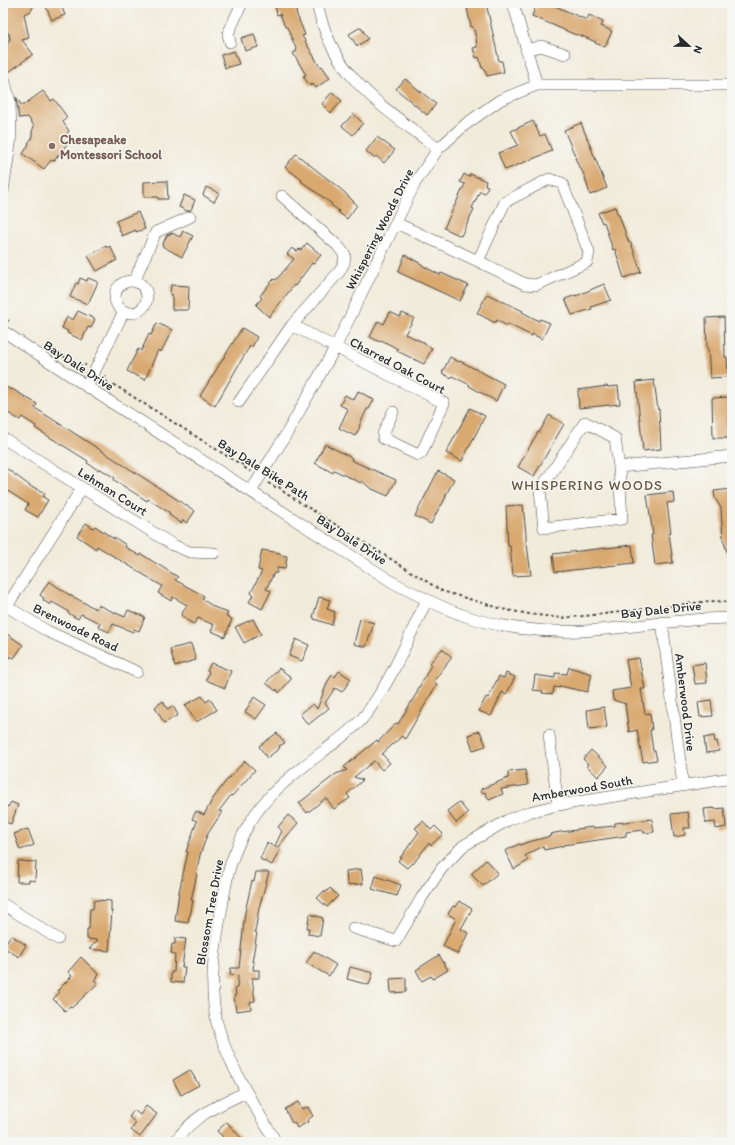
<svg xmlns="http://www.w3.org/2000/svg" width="735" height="1145" font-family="Itim,sans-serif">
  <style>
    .building { fill: #d9a96f }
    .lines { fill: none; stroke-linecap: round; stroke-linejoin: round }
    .minor-casing { stroke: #494845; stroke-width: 12 }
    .path { stroke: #494845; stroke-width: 2; stroke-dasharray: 3 3; stroke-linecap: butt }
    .minor { stroke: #fff; stroke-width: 11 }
    .education-dot { fill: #8d6e63; stroke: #f6f6f2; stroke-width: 1.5 }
    .labels { text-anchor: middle; stroke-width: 3; stroke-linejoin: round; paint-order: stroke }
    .education-label { font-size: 13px; font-weight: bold; fill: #785e54; stroke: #f6f6f2; text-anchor: start }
    .street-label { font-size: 13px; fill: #2b2b2b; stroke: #f6f6f2 }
    .neighbourhood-label { font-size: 14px; letter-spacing: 1px; fill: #685743; stroke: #f6f6f2 }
  </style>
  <rect width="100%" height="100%" fill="#f6f6f2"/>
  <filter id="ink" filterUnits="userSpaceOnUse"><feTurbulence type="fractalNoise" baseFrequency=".025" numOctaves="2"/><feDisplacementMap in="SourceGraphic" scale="8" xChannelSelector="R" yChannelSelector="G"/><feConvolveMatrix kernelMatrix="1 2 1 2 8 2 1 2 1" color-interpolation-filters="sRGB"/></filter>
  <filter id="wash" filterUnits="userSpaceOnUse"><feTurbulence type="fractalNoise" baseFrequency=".012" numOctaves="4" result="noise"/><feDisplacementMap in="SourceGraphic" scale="16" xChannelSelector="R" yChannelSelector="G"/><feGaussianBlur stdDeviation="0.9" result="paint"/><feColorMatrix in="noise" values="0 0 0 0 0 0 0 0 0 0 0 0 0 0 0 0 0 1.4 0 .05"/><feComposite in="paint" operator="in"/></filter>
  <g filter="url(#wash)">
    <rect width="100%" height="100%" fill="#f1ebda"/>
    <g id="blocks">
      <path class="building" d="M3,3H35L31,11L24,14L29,38L22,40L33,54L9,72L4,68L3,63V51L10,39L9,34L6,31L5,25H3Z
        M55,3H60L65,15L52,20L46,7Z
        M282,3H294L297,15L305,35L302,36L320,67L322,66L330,78L316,88L313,84L310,86L303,76L306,75L293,53L297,51L287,27H285L280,14L277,15L275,5Z
        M466,3H486L499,61H502L504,72L487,76L484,68H482L479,57L476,58L473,48L477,47L476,37L473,27H471Z
        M537,3H548L587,20L589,15L603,22L601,26L612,31L605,47L595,43L596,42L577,34L576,35L532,16Z
        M361,27L368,39L357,46L349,34Z
        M254,34L258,47L245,51L241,38Z
        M234,51L239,64L225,68L221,55Z
        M405,79L436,104L427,115L396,89Z
        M43,91L51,101L54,99L67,117L63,122L69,131L62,140L67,144L54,161L51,160L44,169L23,154L29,144L28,143L32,138V132L34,126L28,117L19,118L16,97L22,106Z
        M332,92L342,101L331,113L322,104Z
        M353,114L363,123L353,135L342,126Z
        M533,121L540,136L545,134L552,151L505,170L498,153L518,145L511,131Z
        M581,123L607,188L590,195L585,177L580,167H579L575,158H576L564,130Z
        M377,137L395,150L384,163L376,156L374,158L366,151Z
        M296,154L343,191L357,205L347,219L338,212L339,211L331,205L332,204L301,181L302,180L285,167Z
        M464,174L469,177L470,174L486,181L485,185L488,186L485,193L480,191L472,208L474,209L461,236L444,228L465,184L460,182Z
        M167,181L168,199H158V197H144V182Z
        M206,187L219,193L214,202L203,195Z
        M184,195L195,200L191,210L187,211L179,207Z
        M615,207L618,215H619L629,243H631L641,272L624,278L615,249L613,250L604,222L602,223L598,213Z
        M138,212L145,229L136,232V230L122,236L116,221Z
        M183,231L193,236L182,257L162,246L167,235L172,233L180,237Z
        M307,243L321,255L314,264L312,263L295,286L294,285L269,317L256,305L262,298L260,296L271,282L274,279L276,280L294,259L287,254L292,248L297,251L299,249L301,250Z
        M106,246L107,248L110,246L117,260L97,271L88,256Z
        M405,255L423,265V266L440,275L441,273L468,285L460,301L398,272Z
        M80,278L87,281L88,278L98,282L88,304L70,297L76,283L78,284Z
        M604,284L611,300L591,307L592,309L572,315L565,299L576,295V296Z
        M171,285L189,286L188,310H172V295H170Z
        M487,294L523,311L522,312L539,321L540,319L550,323L542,339L532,334V336L508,324L507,326L497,320L496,322H493L477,313Z
        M78,311L95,319L91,328L88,327L82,340L67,333L68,331L62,328L67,317L73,320Z
        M390,312L400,317L402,313L414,318L405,334L423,342V343L432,348L424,364L397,351L398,349L381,340L380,342L370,337L378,321L384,324Z
        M724,317L725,357H727L728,377L710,378L708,349H707L706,318Z
        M157,323L172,330L161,352L158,350L145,380L127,371L138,349L141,351L149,334L151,335Z
        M242,328L257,337L252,347L250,346L245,354L215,406L200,396Z
        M450,357L459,362L460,361L504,384L496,401L469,386L470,385L452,376L451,378L442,373Z
        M654,380L658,410L659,409L661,449L643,451L636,382Z
        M3,385L11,390L12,389L37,404L35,408L195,511L187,523L183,520L181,523L169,515L170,513L148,499L147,501L114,480L115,478L99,468L98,470L92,466L87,463L88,461L35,428L36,426L22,417L20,420L3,410Z
        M607,386L608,387L618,386L620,404L579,408L578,390Z
        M358,391L374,400L369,409H367L359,426L360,427L355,436L339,428L348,409L340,405L345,395L354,400Z
        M729,397V427H730L731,438H713L712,398Z
        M470,408L485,416L462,461L446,453Z
        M549,415L564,424L534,476L518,467L538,432L539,433Z
        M325,444L352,458L351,460L362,465L396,480L388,496L370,488L362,481L361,483L334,470L333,473L315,463Z
        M3,466L33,488V487L45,493L43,497L48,500L38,517L25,510L28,504L3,488Z
        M438,471L454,479L445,497H446L441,506H440L431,524L415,516Z
        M732,489V561H730L723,539L721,508L715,498L714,491Z
        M673,492L674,502L667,503L671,533H669L673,563L655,565L651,535H653L647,495Z
        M523,505L526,534V544H527L531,575L513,576L510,546H508L506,506Z
        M86,523L93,528L95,526L114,539V537L126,545L125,547L140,556L141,554L178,577L175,580L204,596L202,599L214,607L228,613L226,616L232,619L225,637L211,631L214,625L198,618L194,624L188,621L181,615L187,605L173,597L171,601L158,593L162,586L97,546L96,549L77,536Z
        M632,545L634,563L555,572L553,554Z
        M262,550L280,553V555L287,556L285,569L277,568V573H274L266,589L271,591L262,609L249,602L253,595L251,593L262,571L258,570Z
        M49,581L68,594L96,609L98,605L125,617L128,610L145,617L139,631L134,629L133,632L113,624L109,632L98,627L100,623L81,614L78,619L68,613V611L52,602L50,605L43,600L44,598L40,595Z
        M319,597L330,600L327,609L335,612L332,625L314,619V617H313Z
        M253,619L261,634L244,643L235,627Z
        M360,619L374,623L366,647L354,644Z
        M7,634L23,645L14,658L10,656L3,666V640Z
        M296,639L309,645L302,661L289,656Z
        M191,644L196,660L175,666L170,649Z
        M442,649L452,657L433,682L437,684L405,739L402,736L382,754L390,763L382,770L374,761L354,777L363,780L347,794L350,798L334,809L326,798L307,813L299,803L336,774L347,770L344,767L377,740L378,742L396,723L398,724L418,691H417L431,665L429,664Z
        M639,658L645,689H641L645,714L650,713L652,730H650L653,751H655L657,760L643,762L637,730L629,732L625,704H626L613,700L612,691L631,688L626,660Z
        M211,663L231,671L225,688L206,680L209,672L207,671Z
        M705,663L707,683L695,684L692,665Z
        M569,667L592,674L587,692L560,686V688L554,687L553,694L542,693L543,691L533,690L535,675L555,678V673L567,674Z
        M279,668L292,678L279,693L277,689L276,691L266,683Z
        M339,671L351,679L342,692L335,688L325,703L329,708L308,725L300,714L313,704L317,709L328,681L332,675L335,677Z
        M506,673L515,677L506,695L502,692L491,716L479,711L486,697L488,698L499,676L504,678Z
        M202,696L206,702L210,699L217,710L196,722L185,705Z
        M254,697L266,705L256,719L245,712Z
        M711,700L713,716L700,717L698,702Z
        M163,701L167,709L173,706L178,715L164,723L155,707Z
        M604,707L607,727L589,729L587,710Z
        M480,731L486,746L473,750L468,735Z
        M277,733L285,743L279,746L280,748L267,758L259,746Z
        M714,736L715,742L717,741L719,751L706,753L704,738Z
        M591,750L608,766L598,777L587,766L588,764L583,759Z
        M245,761L255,770L232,796L231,795L219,811L222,812L207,835L200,855L196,874H197L191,900H193L190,916H189L188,923L175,921L179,892L188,852H186L197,821L192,819L196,811L204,815L212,800L226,781Z
        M525,770L528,785L501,789L503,794L489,800L485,792L482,793L481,789L508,778V772Z
        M11,802L18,805L11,824L3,821V804L8,807Z
        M459,802L468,813L456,823L447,811Z
        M714,808V809L724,808L726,827L716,829L715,822L706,823L704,809Z
        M688,812L690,828H684L685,835L674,837L671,814Z
        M288,815L298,823L277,848L275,846L282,831L278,827Z
        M652,819L654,832L644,833L643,830L626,832V836L563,845V846L544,850L543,846L525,856L528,861L514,869L505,851L519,844L520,845L525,843L551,836L550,834L560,832L577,830V829L593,827V828L615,826V823Z
        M423,821L431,830L435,826L443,834L431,845L429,843L413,864L412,863L407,868L398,861L419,832L415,828Z
        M28,829L34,845L20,850L14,834Z
        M267,843L280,849L272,865L260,859Z
        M486,860L498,873L483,886L471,874Z
        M18,861L36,862L35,881L29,880V882H17Z
        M361,869L363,884L347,885L346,871Z
        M256,872H269L259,908L255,932L257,933L252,962H254L253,970H259V978H252L255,1001L250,1002L251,1009L236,1011L234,996L236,995L235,988H237L238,976L230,975L231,968H239L245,912L252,881L254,882Z
        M376,876L401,885L397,896L372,889Z
        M330,888L338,896L327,907L317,898L324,891L325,893Z
        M94,900L111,901V911H112L109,951L89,949L98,940L87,939V929H89L90,909H93Z
        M459,901L472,909L461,929L468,933L458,954L443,946L456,919L448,914L453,906L455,907Z
        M310,914L323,918L320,936L308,934L309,928H307Z
        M11,935L26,945L19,957L3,947Z
        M175,938L186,939L182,967H185L183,983L171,982V972H174L175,954L171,953L172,944H175Z
        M314,951L336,965L329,976L306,963Z
        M439,955L448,970L433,979L431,976L422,981L416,970Z
        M81,957L99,975L94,980L98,983L76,1004L71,1008L70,1007L65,1011L53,999L60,992L58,990L72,976L68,972Z
        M350,967L373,973L369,985L347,979Z
        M406,978V992L391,993L390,979Z
        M190,1070L199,1085L181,1095L173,1080Z
        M298,1102L302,1109L308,1107L313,1116L307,1120L308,1122L297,1128L294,1122L292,1123L285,1109Z
        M146,1106L157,1114L140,1137L131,1130L136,1123L129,1117L134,1110L140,1115Z
        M227,1122L232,1128L245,1142H218L223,1137L217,1131Z"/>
    </g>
  </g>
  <g filter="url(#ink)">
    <use href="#blocks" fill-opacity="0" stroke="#494845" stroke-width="1"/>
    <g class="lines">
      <defs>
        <path id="minor" d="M317,3C332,78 383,106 438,149
          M513,3L537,85
          M3,37V39
          M230,42L228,34L242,3
          M526,50L541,46L565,54
          M3,75L10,102L11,138L3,140
          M3,191L11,138
          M396,223L478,261L505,202L549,179L562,183L589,252L587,262L536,285L525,284L478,261
          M115 297a16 16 0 1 1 32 0a16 16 0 1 1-32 0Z
          M136,282L138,272L156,232L190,217
          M292,325L444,403L422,452L420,454L418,455L383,438V434L393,412
          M3,331L109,401L394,583C416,594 437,606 460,614C496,628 545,633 583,631C633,628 682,618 732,618
          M87,387L124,311
          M239,402L292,325L339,272L344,263L345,255L338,246L282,196
          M585,422L615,438L619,467L622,519L544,528L540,490Z
          M3,438L173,545L190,552L214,553
          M619,467L732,456
          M251,491L287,433L335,348L415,183L438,149L466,124L500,100L537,85H732
          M3,604L47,631L137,672
          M7,606L82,488
          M662,622L683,785
          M549,735L558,805
          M3,904L58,939
          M353,928L396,941L422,897L442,868L463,846L508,820L529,812L558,805L732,778
          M175,1142C194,1115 217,1106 246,1092
          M276,1142C254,1106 228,1064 217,1023C208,985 215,945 222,907C225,890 227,871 234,855C242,834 254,813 270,796C289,776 312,760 333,744C343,736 354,728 362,719C389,687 408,638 427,600"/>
      </defs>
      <use href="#minor" class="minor-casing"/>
      <path class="path" d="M3,317L9,321
        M48,346L77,365H86
        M105,375L106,381L111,387L113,384L230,458L245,466V468L251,472
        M268,483L277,488L279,487L285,493L442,591L506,610L529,614L562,618L604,614L710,601L732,602"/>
      <use href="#minor" class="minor"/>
    </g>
  </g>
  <circle class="education-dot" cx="52" cy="146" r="4"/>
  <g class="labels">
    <g class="education-label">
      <text x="60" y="144">Chesapeake<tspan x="60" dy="15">Montessori School</tspan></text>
    </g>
    <g class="street-label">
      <text transform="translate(379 229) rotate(-63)" y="5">Whispering Woods Drive</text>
      <text transform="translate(79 365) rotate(33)" y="5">Bay Dale Drive</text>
      <text transform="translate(398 365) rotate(28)" y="5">Charred Oak Court</text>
      <text transform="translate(264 469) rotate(32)" y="5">Bay Dale Bike Path</text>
      <text transform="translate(113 491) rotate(32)" y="5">Lehman Court</text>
      <text transform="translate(352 539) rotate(33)" y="5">Bay Dale Drive</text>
      <text transform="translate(661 609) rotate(-6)" y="5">Bay Dale Drive</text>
      <text transform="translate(76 627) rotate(26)" y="5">Brenwoode Road</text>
      <text transform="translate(686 702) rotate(83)" y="5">Amberwood Drive</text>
      <text transform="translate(582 788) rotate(-10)" y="5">Amberwood South</text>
      <text transform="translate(209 912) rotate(-80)" y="5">Blossom Tree Drive</text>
    </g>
    <g class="neighbourhood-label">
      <text x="587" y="490">WHISPERING WOODS</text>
    </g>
  </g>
  <rect width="735" height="1145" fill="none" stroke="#f6f6f2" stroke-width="16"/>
  <g transform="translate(689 46) rotate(112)" stroke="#f6f6f2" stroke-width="3" paint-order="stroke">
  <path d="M0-3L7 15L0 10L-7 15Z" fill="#2b2b2b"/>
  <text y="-6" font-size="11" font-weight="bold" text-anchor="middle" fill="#2b2b2b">N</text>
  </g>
</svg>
